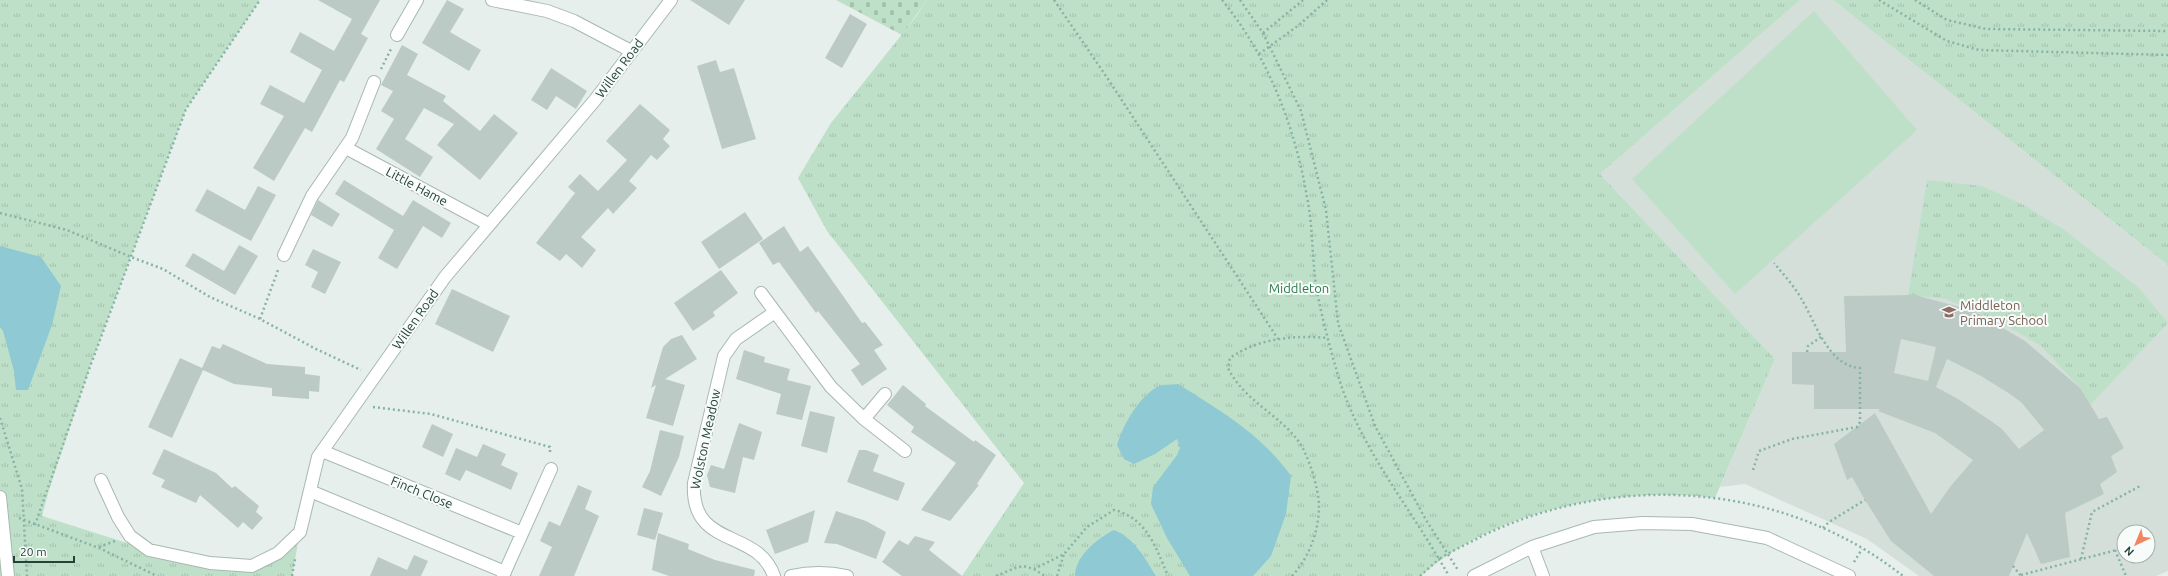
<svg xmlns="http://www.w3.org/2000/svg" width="2168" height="576" font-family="Ubuntu,sans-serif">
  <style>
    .built { fill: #d4dfda; fill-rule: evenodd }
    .grass { fill: #bfe0c8 }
    .cemetery { fill: url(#cemetery-stones) }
    .park { fill: url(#park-tufts) }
    .water { fill: #8ec9d4 }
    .building { fill: #bbcac4; fill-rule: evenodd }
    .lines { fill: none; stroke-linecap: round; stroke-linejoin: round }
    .minor-casing { stroke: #a8b8b2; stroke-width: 14 }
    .path { stroke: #86b3a5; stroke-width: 2.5; stroke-dasharray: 2 3; stroke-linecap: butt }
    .minor { stroke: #fff; stroke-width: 12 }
    .labels { text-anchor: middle; stroke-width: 4; stroke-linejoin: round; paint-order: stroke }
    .street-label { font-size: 13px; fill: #24423a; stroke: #f7fbf9 }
    .park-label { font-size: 13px; fill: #2d7a4b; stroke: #f7fbf9 }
    .education-label { font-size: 13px; fill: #785e54; stroke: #f7fbf9; text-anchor: start }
  </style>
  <defs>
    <pattern id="cemetery-stones" width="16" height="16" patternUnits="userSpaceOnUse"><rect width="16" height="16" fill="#bfe0c8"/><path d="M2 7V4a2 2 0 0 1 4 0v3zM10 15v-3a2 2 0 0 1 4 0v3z" fill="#a4c1ad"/></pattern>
    <pattern id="park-tufts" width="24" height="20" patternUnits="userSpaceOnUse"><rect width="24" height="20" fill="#bfe0c8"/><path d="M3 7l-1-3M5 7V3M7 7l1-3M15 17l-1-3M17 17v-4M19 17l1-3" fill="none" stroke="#a4c1ad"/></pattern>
  </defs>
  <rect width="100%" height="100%" fill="#e6efeb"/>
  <path class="built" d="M1800,0H1833L2168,265V571L2156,576H1919L1867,539L1745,484L1720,487L1775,359L1600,174ZM2124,532H2148V556H2124Z"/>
  <path class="grass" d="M1814,11L1917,130L1735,294L1632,179Z"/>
  <path class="cemetery" d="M836,0H927L902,35Z"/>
  <path class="park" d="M0,0H260L186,109L91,364L49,490L42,516L149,550L252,566L300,532L292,576H0Z
    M927,0H1800L1600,174L1775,359L1715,498C1619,485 1494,510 1421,576H962L1024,483L827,231L798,178L831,123L915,18Z
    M1833,0H2168V265Z
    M1927,180L1982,186L2022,204L2063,229L2139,288L2168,323L2090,405L2080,388L2041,346L2000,322L1946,299L1908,295Z"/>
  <path class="water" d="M0,246L41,257L61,286L52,325L28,390H16L14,371L3,331L0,327Z
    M1178,384C1221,411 1261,434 1291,476L1286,514L1271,556L1253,576H1190L1167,538L1151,504L1153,487L1177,455L1180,448L1177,439L1155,454L1134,464L1124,459L1117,445C1123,425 1139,396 1159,386C1164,384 1172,385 1178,384Z
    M1114,530C1135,539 1144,557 1156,576H1075C1075,556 1098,538 1114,530Z"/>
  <path class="building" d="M318,0H380L361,34L368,38L344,82L340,80L312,132L305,128L274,181L253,168L284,116L260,104L270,85L304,103L322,70L290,52L300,32L334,51L352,19Z
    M447,0L464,9L450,32L481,50L469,71L422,43Z
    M690,0H745L729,25Z
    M850,14L867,24L842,68L825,58Z
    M402,45L418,54L407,75L446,96L443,101L480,131L494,114L518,133L480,180L437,145L454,124L424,108L405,139L433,157L420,177L376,149L394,119L381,111L393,91L381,85Z
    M716,60L720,72L734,68L756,139L722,149L697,66Z
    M551,68L587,91L576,109L556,96L547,110L531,100Z
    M640,104L670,130L663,139L670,146L657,160L651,155L629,181L637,188L613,214L608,208L581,237L596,250L582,268L566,254L560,261L536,243L575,193L568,187L580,174L598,191L627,160L606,141Z
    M344,180L403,216L413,200L451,223L442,238L423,226L397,269L378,258L394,230L335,194Z
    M258,186L276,195L251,241L195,211L207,189L245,210Z
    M318,200L340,214L332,227L311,215Z
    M745,212L763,239L719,269L701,242Z
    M784,226L800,252L808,246L862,323L865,322L883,345L874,350L887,369L862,386L851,370L860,364L818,311L816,313L779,262L773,265L759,243Z
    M239,245L258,256L235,295L185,266L193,253L224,271Z
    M313,249L341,262L325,294L311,287L318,272L305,265Z
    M721,270L738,293L713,312L715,316L693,331L674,303Z
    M452,289L510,316L493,352L435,324Z
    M1915,295L1974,311L2025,341L2080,388L2099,419L2107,417L2124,448L2111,456L2117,472L2100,484L2104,494L2065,513L2070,557L2041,564L2027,533L2009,576H1934L1891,541L1865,500L1852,477L1847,480L1834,444L1875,413L1931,514L1950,487L1973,460L1935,433L1878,411L1880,409H1814V385L1792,384V352H1846L1844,296ZM1901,339L1936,347L1928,381L1894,373ZM1947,359L1981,376L2010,394L2022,403L2044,430L2019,449L2002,429L1991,421L1958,399L1936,387Z
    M682,335L697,359L665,379L685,385L673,426L646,418L656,385L651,388L663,347L671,339Z
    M223,344L267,364L305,367V374L320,376L319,392L309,391V399L272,396V388L234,384L203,370L172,438L148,427L180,358L202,368L212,346L220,349Z
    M744,350L765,357L764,362L790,369L787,380L811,386L802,420L776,414L781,394L736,379Z
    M903,385L926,404L925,406L974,442L975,440L996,455L977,484L979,485L950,521L921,510L956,463L911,432L914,427L887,405Z
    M810,411L835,417L827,453L801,446Z
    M739,423L762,432L754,460L743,457L735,493L710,487L707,475L711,465L724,469Z
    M432,424L453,434L443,457L422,447Z
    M660,430L684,436L679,457L661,496L642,487L650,471Z
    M483,444L506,454L501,465L518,473L511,490L466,470L460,481L445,474L456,448L477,457Z
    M164,449L216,473L232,488L235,486L259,506L256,512L263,518L252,530L243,522L238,528L200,495L196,503L161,487L165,480L152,474Z
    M859,450H866L879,455L873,471L905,483L898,501L847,482Z
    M578,485L592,491L585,509L599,516L574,576H539L552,547L540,541L549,521L560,526Z
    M644,508L663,513L655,540L637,535Z
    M815,510L808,542L775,554L766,530Z
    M836,511L866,521L886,532L876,559L837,544L824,543Z
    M658,533L689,544L688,549L715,560L755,570L754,576H669L652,570Z
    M915,536L935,542L929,550L962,576H902L882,562L899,540L908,545Z
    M414,555L428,561L421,576H370L378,557L407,570Z"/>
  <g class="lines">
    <defs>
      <path id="minor" d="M492,0L547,11L574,21L631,51
        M397,35L417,0
        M346,148L488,224
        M284,255L312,196L352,138L374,82
        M761,293L831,387L864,419L905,451
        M864,419L885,394
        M322,451L522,533
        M101,480L118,517L130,536L149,550L210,563L252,566L278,553L300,532L318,457L445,277L595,100L671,0
        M310,491L505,572
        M0,497L8,576
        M1532,547L1543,576
        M503,576L551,469
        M774,576C757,527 690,550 694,483L724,356L736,339L775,312
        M791,576C810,572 828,572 847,576
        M1474,576L1532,547L1594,527L1643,523L1692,524L1767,538L1849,576"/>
    </defs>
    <use href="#minor" class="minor-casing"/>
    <path class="path" d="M1054,0L1106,76L1278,339
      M1222,0C1268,56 1295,127 1307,197C1313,227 1312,257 1316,286C1321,314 1329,344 1337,372C1357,442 1403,498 1439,559C1453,550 1468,544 1482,536C1617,471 1784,482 1903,576
      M1240,0L1263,33L1301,111L1326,210L1338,323L1375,426L1426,520L1458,570
      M1879,0L1947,41L1979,50L2168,55
      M1915,0L1947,20L1986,29L2168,31
      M1263,33L1303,0
      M1259,54L1299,25L1327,0
      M381,69L391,49
      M0,213L67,230L131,257L163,269L210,297L260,319L316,349L361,370
      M260,319L278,270
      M1807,352L1808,346L1821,337
      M373,407L431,414L550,447V454
      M0,418L22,489L27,576
      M1753,470L1759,451L1792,439L1857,427L1860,422V368C1828,366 1816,323 1802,300C1795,287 1784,275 1774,263
      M19,518L99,548L157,576
      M35,525L91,364L186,109L260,0
      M1823,528L1829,522L1865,500
      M99,547L115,541
      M2115,550L2126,576
      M2081,559L2092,512L2142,485
      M1854,562L1862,549
      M2013,566L2021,576
      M1034,569L1045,576
      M2021,575L2124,548
      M292,576L295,559
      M996,576L1015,568L1023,566L1034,569L1064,554L1087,527L1114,510C1147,518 1156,548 1168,576
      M1057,576L1064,554
      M1292,576C1309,558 1319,531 1319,506C1319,490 1309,456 1299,442C1279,414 1244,401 1228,368L1230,358C1258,338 1295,335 1328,338
      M1420,576L1439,559L1449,576"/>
    <use href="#minor" class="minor"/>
  </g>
  <defs>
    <symbol id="school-bare" viewBox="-9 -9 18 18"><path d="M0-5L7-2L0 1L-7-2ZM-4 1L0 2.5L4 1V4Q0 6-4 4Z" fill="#8d6e63" stroke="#f7fbf9" stroke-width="2.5" paint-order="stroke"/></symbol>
  </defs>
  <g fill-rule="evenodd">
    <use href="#school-bare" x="1939" y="302" width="20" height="20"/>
  </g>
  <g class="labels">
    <g class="street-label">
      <text transform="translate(619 68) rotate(-53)" y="5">Willen Road</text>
      <text transform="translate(417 186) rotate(28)" y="5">Little Hame</text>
      <text transform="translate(415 319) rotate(-55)" y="5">Willen Road</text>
      <text transform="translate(705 439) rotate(-78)" y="5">Wolston Meadow</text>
      <text transform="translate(422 492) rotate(22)" y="5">Finch Close</text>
    </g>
    <g class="park-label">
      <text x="1299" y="293">Middleton</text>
    </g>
    <g class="education-label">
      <text x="1960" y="310">Middleton<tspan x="1960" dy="15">Primary School</tspan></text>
    </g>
  </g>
  <g transform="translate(2136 544) rotate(224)"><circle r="19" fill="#f7fbf9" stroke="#a3b1ad"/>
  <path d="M0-3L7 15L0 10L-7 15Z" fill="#f4845f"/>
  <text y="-6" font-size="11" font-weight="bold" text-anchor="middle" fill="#24423a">N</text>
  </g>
  <path d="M14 556v6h60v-6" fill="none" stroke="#24423a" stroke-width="2"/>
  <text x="20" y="556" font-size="12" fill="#24423a" stroke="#f7fbf9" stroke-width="3" paint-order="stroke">20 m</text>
</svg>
